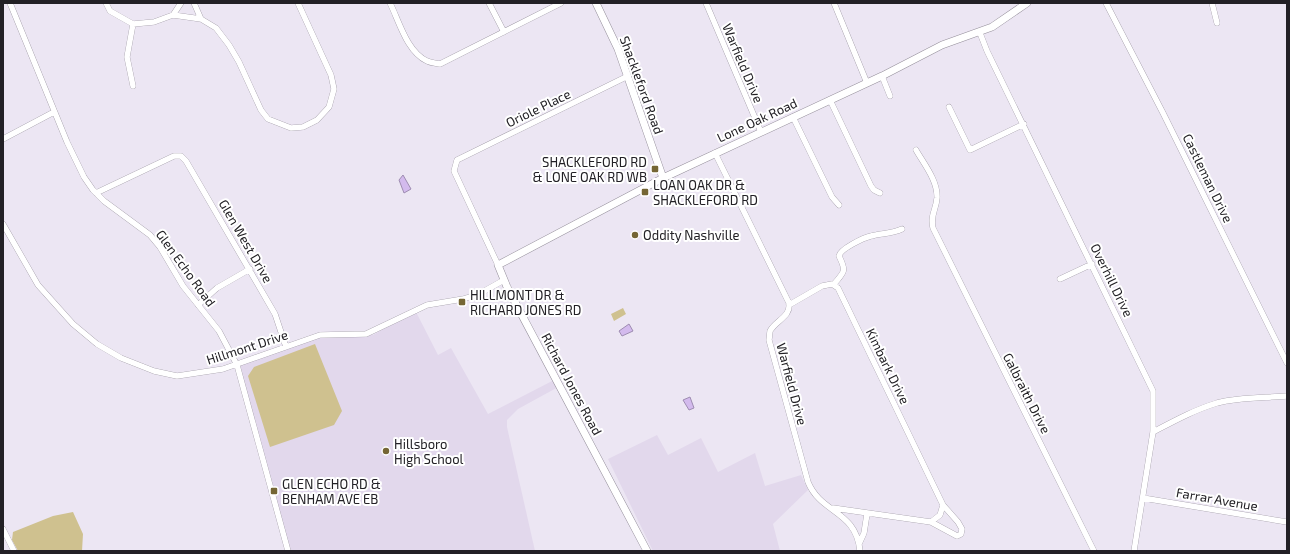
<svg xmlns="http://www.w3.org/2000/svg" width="1290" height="554" font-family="'Exo 2',sans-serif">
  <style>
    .built { fill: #e2d8ec }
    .green { fill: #cfc18f }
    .water { fill: #d3baed; stroke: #9e8cb1 }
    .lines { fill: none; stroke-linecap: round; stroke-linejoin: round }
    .minor-casing { stroke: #948e9a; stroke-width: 6 }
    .tertiary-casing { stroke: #948e9a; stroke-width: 8 }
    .minor { stroke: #fff; stroke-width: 5.5 }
    .tertiary { stroke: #fff; stroke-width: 7 }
    .poi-dot { fill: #756634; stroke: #fff; stroke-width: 1.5 }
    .labels { text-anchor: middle; stroke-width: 4; stroke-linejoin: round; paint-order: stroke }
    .street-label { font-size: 13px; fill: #222025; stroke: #fff }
    .poi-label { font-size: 13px; fill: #222025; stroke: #fff; text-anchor: start }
  </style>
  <rect width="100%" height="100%" fill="#ece6f3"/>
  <path class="built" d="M415,310L438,355L451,348L488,414L556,379L560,386L518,409L507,420V427L535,551H288L237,365L311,338L373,335Z
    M657,435L668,455L701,438L718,472L755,453L765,486L801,475L808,490L773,524L780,551H653L608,459Z"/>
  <path class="green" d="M623,308L626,314L614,321L611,314Z
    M315,344L342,411L334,425L270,447L248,376L254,367Z
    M73,512L83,534L82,551H18L12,540L13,532L53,516Z"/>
  <path class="water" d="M403,175L411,189L404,193L399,180Z
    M629,324L633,331L622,336L619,331Z
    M690,397L694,408L689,410L683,400Z"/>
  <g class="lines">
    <defs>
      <path id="minor" d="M10,3L67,142L84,177L93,190L104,201L150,235L160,247L183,286L219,331L237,365L288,551
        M106,3L110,11L133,24L154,22L173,15L201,19L216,28L229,45L239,62L261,110L268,119L291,128L303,127L317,120L329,107L334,89L331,75L298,3
        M194,3L201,19
        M390,3C399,21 407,52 427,61C431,63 436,63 440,64L561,3
        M489,3L504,32
        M706,3L761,132
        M834,3L867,83
        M1106,3L1163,113L1287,363
        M1212,3L1217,23
        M173,15L181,3
        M980,33L987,51L1153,391V432L1134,551
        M882,76L890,96
        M133,86L127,57L133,24
        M830,100L871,186L874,190L880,193
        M949,107L970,150L1024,124
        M793,117L832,197L839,205
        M3,139L54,112
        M916,150C924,164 938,181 937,198C936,210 930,215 933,228L1094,551
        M715,153L789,303C791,317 776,320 770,331L769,340L808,482C821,514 856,510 860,551
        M96,193L174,156H181L186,161L275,314L286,347
        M3,224L38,285L73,324L97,344L121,358L154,371L177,376L223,369L320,335L366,334L427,305L463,299L479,294L504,280
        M498,265L454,171L457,160L628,76
        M1060,279L1092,264
        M834,284C844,272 847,272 839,256C840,249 863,238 871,236C881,233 892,234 902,229
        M198,305L217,288L250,269
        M789,305L822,286L832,284L838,288L943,505L958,522L962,529L961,534L957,536L931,522L833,508
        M1153,432C1174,421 1194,410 1217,403C1239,397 1264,398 1287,396
        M1143,498L1287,522
        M931,522L940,515L943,505
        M3,529L14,551
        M859,544L864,533L867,514"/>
      <path id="tertiary" d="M596,3L618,49L663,178
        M647,551L507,287L498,265L663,178L882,76L942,45L992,27L1027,3"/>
    </defs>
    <use href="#minor" class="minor-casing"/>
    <use href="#tertiary" class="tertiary-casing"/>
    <use href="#minor" class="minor"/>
    <use href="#tertiary" class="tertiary"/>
  </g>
  <g class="poi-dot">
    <rect x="651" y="165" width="8" height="8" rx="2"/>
    <rect x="641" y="188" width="8" height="8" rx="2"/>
    <circle cx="635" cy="235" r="4"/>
    <rect x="458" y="298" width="8" height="8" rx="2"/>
    <circle cx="386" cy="451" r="4"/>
    <rect x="270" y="487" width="8" height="8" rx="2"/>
  </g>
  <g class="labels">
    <g class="street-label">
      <text transform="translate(743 63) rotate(67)" y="5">Warfield Drive</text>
      <text transform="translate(642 85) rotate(70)" y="5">Shackleford Road</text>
      <text transform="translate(538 108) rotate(-26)" y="5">Oriole Place</text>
      <text transform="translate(757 120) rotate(-25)" y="5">Lone Oak Road</text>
      <text transform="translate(1208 178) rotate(64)" y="5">Castleman Drive</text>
      <text transform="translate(246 241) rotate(60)" y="5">Glen West Drive</text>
      <text transform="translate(186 268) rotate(54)" y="5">Glen Echo Road</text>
      <text transform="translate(1112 280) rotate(64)" y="5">Overhill Drive</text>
      <text transform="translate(247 347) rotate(-18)" y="5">Hillmont Drive</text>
      <text transform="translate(888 366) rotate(64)" y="5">Kimbark Drive</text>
      <text transform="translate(572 384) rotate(62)" y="5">Richard Jones Road</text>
      <text transform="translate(792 384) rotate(75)" y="5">Warfield Drive</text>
      <text transform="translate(1027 393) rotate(63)" y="5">Galbraith Drive</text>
      <text transform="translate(1217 499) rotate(10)" y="5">Farrar Avenue</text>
    </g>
    <g class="poi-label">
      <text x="647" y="167" text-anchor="end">SHACKLEFORD RD<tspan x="647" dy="15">&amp; LONE OAK RD WB</tspan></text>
      <text x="653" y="190">LOAN OAK DR &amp;<tspan x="653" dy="15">SHACKLEFORD RD</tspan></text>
      <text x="643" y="240">Oddity Nashville</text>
      <text x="470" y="300">HILLMONT DR &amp;<tspan x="470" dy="15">RICHARD JONES RD</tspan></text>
      <text x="394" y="449">Hillsboro<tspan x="394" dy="15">High School</tspan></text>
      <text x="282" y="489">GLEN ECHO RD &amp;<tspan x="282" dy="15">BENHAM AVE EB</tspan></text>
    </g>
  </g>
  <rect width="1290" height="554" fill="none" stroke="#222025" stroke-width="8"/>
</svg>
